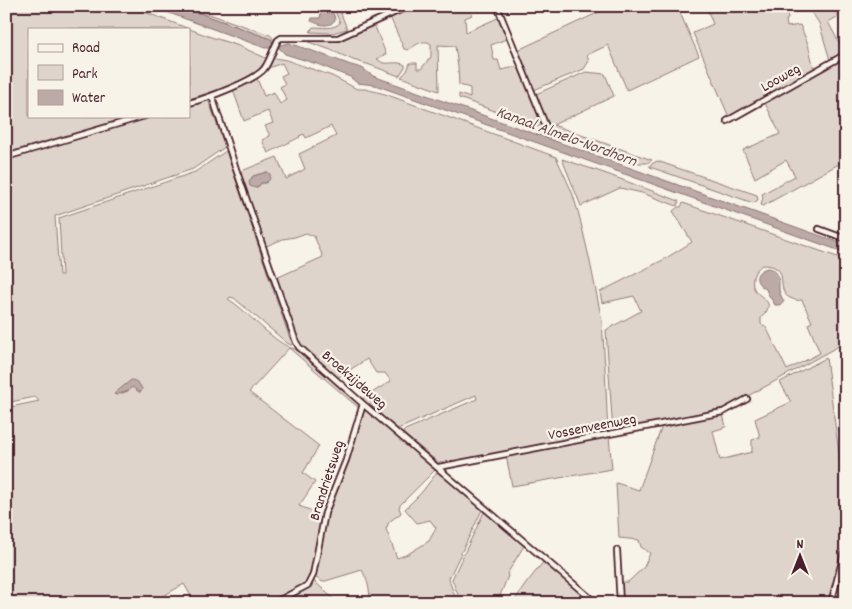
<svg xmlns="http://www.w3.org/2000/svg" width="852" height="609" font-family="Dekko,sans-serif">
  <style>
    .green { fill: #ded4cc; stroke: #947a7c; fill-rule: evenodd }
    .water { fill: #bcaaa7; stroke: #8e7275 }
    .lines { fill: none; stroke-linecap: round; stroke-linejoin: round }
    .minor-casing { stroke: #4a1f2b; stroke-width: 8 }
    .minor { stroke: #f7f3e8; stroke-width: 4.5 }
    .labels { text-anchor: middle; stroke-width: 4.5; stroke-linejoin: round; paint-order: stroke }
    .street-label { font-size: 15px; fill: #4a1f2b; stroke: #f7f3e8 }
    .water-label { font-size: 16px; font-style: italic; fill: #6c4950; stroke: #f7f3e8 }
  </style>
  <rect width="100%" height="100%" fill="#f7f3e8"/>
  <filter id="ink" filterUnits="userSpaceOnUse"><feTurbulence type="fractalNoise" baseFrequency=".02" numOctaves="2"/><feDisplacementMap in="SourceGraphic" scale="10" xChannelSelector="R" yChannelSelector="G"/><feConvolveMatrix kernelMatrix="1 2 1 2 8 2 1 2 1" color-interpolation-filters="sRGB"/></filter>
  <g filter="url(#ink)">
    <path class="green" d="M6,6H129L208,36L239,46L268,59C263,63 260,69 254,73C236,86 210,92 189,99V29H29V116H132L6,153Z
      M180,6H186L270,35L273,38V44L270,39Z
      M332,6H338L347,29L332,33L310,32L313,27C322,27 333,30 340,23L334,8Z
      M413,6H468L472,15L465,18L466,32L500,17L509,38L491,45L494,60H498L501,70L520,66L544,122L538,127L459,98V94L470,98V88L459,85L458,67L455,46L438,45L439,91L401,77L407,71L410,63H417V69H421L424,65L431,57V44C423,38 415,46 408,50L404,49L390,17Z
      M612,6H677L699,56L627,90L608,45L587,55L589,61L584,69L534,90L518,50Z
      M706,6H786L788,19L786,20L787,27L800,25L808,44L814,69L729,117L693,33L713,24Z
      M800,6H827L839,16L828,22L844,52L830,60L819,23L813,14Z
      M374,24L386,54L377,59L383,63C390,64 399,61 405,65V67L399,76L370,65L353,60L331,50L297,38L338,39Z
      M846,56V160L763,206L761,205L763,197L762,194L795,176L786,160L755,178L743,150L780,134L764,101Z
      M275,58L286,60L332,76L357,89H365L385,94L556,157L572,192L579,215L589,257L602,321L605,367L608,434L537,445L440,464L404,434L403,432L405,430L477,399L476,395L398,429L362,399L391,381L385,373H376L367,359L337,378L302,349L293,334L274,279L323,257L314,236L306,233L295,237L283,239L264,247L239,172L277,157L286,179L305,169L299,154L336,136L331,126L306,138L304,134L299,136L300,137L268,153L262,140L270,136L265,126L273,123L268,111L244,121L232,87L256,76L264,96L274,92L280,104L287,100L280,87L285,84L281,76L287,73L282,63L266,69L272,59ZM267,172L270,174L266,183H261L259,186L250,180L253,176Z
      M586,72L605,74L614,96L553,125L652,160L647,163H639L551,131L536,94Z
      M208,99L225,147L193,169L55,216L59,275H62L59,218L195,172L226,151L289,336L293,344L291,345L287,343L234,298L230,297L228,299C248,311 275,345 295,349L360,405V409L289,348L249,392L319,446L303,473L315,482L299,506L323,515L313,568L308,583L271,603H195L184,584L151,603H6V408L39,401L35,397L6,403V160L153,116H189V105Z
      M562,159L604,173L679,201L677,206L642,193L620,188L581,206Z
      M657,161L757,195L758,200L753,203L650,167V165Z
      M683,203L846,260V342L761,389L724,408L613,433L606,330L641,311L634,296L602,303L600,292L663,260L692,242L673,211L678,207H681ZM762,265C794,265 773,290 790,298C795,300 797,301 802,300L812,322L808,324L820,353L787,370L766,327L761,324V318C783,296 748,300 753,278C754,272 757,269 762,265Z
      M826,358L846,505V539L829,603H623L621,582H628L644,567L650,553L641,547L639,540L619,538L616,483L639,490L662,426L723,414L726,427L713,431L720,460L752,452V440L760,437L755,419L791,402L780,382Z
      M366,408L436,469L400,505L399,508L401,513L389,522L386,529L397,558L408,554L429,541L436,528L430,520L417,523L405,509L422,492L438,471L440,470L483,508L449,578C450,586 455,594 457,603H370C370,590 368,581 362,570L322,582L317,577H315L324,530L329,507L342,479L360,422L363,411Z
      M609,436L612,469L512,486L506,455Z
      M485,510L525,544L507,574L508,576L497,603H459L458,595L452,579Z
      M544,561L593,603H513L525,585Z
      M314,581L338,603H294L296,600L293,596L311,586Z"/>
    <path class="water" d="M150,6H180L271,39L273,44L271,48H265Z
      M327,9L330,10L334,15L335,20C328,29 319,24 311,21L312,18H320L321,12Z
      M289,43L310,50L351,65L362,68L373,76L846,245V253L375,85L357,83L350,77L317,64L285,54L279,48L280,45Z
      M267,172L270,174C271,181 267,183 261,183L259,186L255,188L250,186L249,182L253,176Z
      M767,268C780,270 779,279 779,290C780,294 782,298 784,301L782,304L778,305H775C772,299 768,296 766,289C754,283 753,272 767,268Z
      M131,380C136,380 140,384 142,389L141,392H139L132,387L128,391L116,395L114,394Z"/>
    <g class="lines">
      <defs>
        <path id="minor" d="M497,6L549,134
          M212,96L236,169L296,342L299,347L363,404L596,603
          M189,103C205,99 254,81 264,69C270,61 273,49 278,40L281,38H338L409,6
          M727,121L846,54
          M6,157L145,116
          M819,229L846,239
          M439,467L723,412L747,399
          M617,550L620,603
          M274,603L308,585L313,575L325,513L346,460L363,404
          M831,603L846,546"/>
      </defs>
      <use href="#minor" class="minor-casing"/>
      <use href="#minor" class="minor"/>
    </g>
  </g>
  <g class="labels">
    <g class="street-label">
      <text transform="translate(780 77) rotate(-29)" y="5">Looweg</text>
      <text transform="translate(355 379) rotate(41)" y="5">Broekzijdeweg</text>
      <text transform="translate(592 426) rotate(-11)" y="5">Vossenveenweg</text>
      <text transform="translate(326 480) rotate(-72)" y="5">Brandrietsweg</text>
    </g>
    <g class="water-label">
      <text transform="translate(567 135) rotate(20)" y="6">Kanaal Almelo-Nordhorn</text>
    </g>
  </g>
  <rect width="852" height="609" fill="none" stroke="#f7f3e8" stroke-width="25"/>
  <rect x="12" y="12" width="827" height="584" fill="none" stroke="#4a1f2b" stroke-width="2" filter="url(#ink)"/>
  <rect x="28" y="28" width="162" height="90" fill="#f7f3e8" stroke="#b29e9c"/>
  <rect x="38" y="44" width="25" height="8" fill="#f7f3e8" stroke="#b29e9c"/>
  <text x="72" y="52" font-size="15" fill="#4a1f2b">Road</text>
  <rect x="38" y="65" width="25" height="15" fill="#ded4cc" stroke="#b29e9c"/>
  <text x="72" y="78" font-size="15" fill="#4a1f2b">Park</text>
  <rect x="38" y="90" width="25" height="15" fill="#bcaaa7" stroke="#b29e9c"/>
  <text x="72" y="102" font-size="15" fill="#4a1f2b">Water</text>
  <g transform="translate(800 556)" stroke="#f7f3e8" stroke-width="4" paint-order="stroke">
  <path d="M0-4L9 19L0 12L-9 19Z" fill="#4a1f2b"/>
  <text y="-8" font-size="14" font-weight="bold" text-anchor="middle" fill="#4a1f2b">N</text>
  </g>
</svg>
